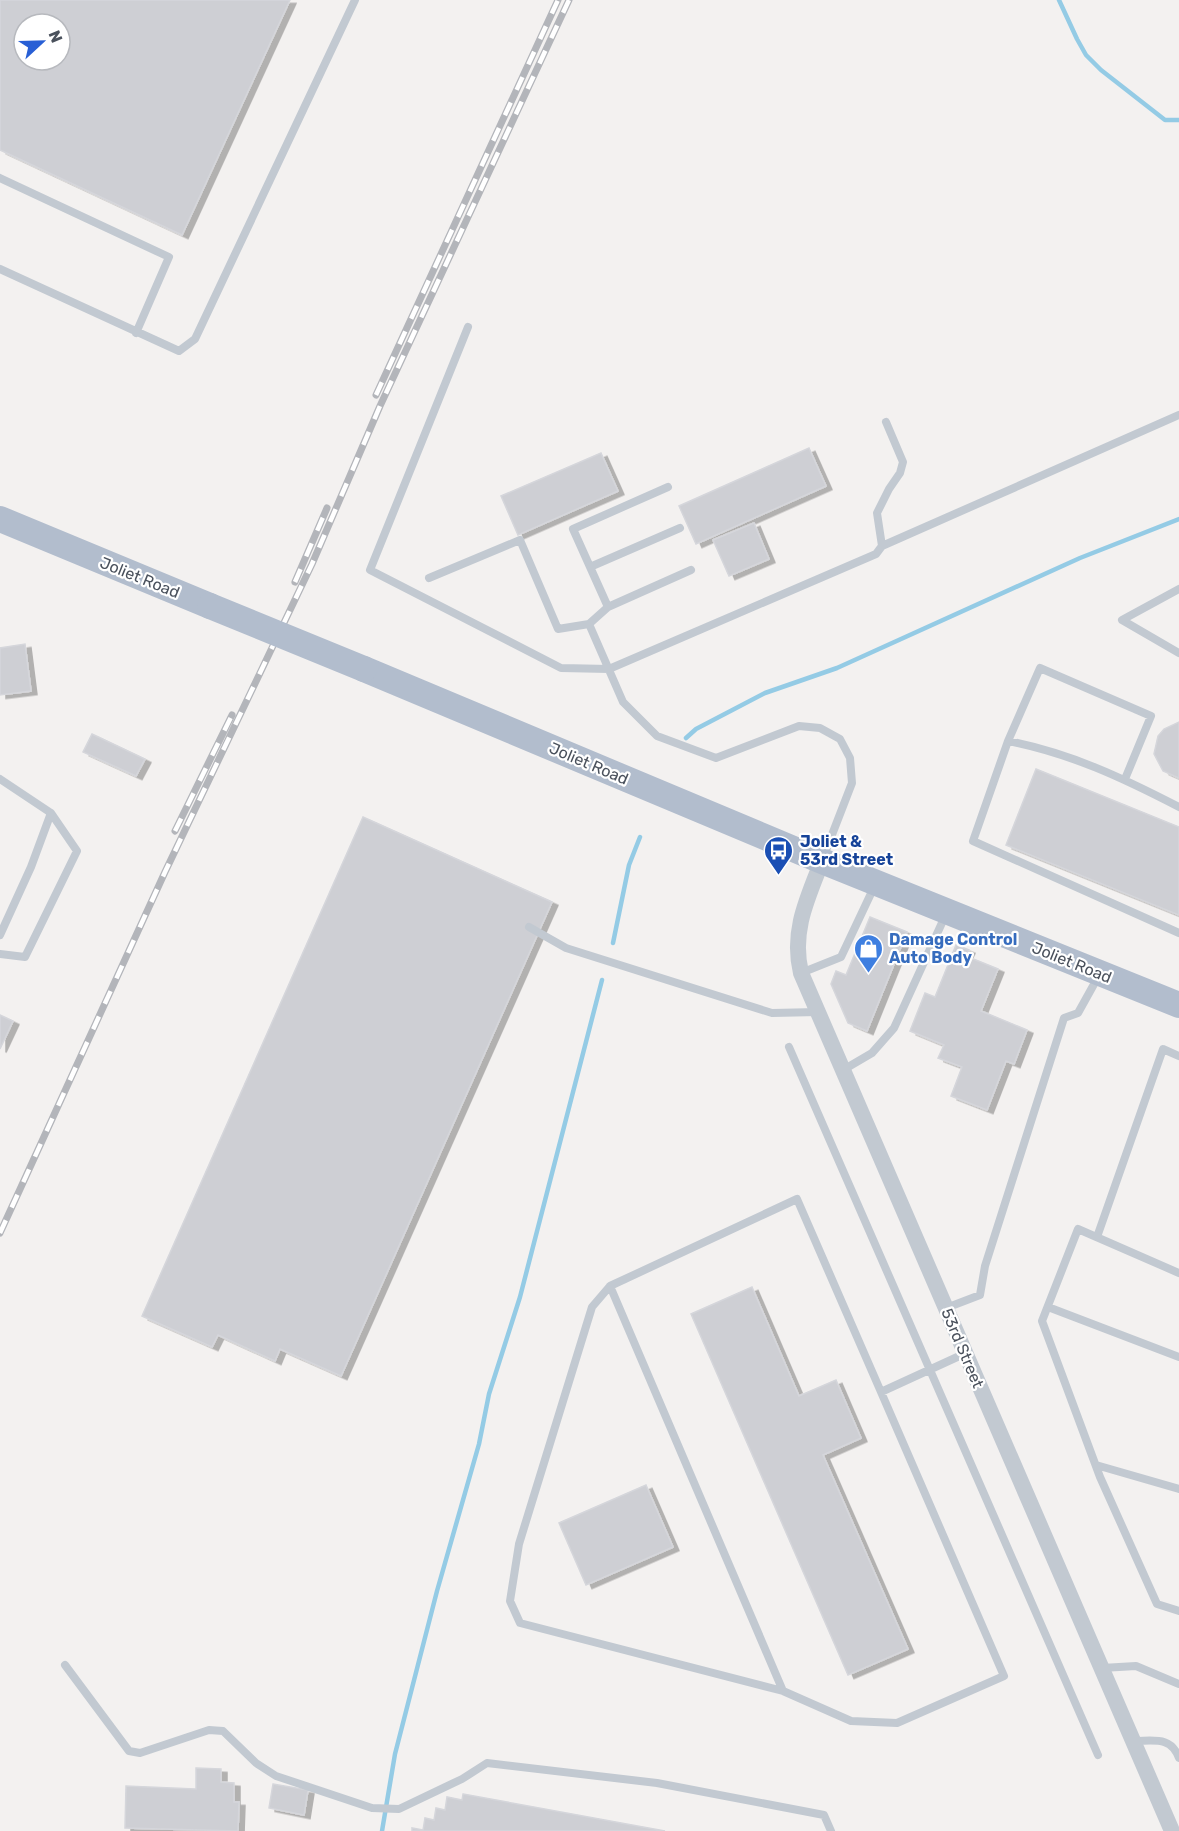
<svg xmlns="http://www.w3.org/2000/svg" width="1179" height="1831" font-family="Rubik,sans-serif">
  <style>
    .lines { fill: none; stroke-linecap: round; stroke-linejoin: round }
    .stream { stroke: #94cbe5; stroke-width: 4.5 }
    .building { fill: #cecfd4; stroke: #d5d6db; stroke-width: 1.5; fill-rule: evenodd; filter: url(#shadow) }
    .lane { stroke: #c2c9d1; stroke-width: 8 }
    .street { stroke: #c2c9d1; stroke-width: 16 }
    .primary { stroke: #b2bdcd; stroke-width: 26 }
    .rail-casing { stroke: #b3b5ba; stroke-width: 7 }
    .rail { stroke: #fff; stroke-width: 4.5; stroke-dasharray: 14; stroke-linecap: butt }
    .primary-bridge { stroke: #b2bdcd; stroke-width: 26 }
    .labels { text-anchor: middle; stroke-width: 4.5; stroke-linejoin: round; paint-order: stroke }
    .street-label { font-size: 16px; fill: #4a515c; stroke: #fff }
    .transit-label { font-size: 16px; font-weight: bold; fill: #164399; stroke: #fff; text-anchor: start }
    .shop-label { font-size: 16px; font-weight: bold; fill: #366cbe; stroke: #fff; text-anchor: start }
  </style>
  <defs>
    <filter id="shadow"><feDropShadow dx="6" dy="3.5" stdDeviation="0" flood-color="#0004"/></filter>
  </defs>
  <rect width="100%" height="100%" fill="#f3f1f0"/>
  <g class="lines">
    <path class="stream" d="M1059,0L1077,39L1086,55L1101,70L1165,120H1179
      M686,738L696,729L765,693L837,668L1080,558L1179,519
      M613,943L629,865L640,837
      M382,1831L395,1754L437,1591L479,1444L489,1394L520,1297L602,980"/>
  </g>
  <path class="building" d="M0,0H290L182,235L0,150ZM24,24H60V60H24Z
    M809,448L826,486L696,544L679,506Z
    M601,453L618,491L518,535L501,496Z
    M754,523L769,559L729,576L713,540Z
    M25,644L31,691L0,695V648Z
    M1179,722V778L1163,771L1154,754L1158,736L1164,729Z
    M92,734L145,759L136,776L83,752Z
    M1036,769L1179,827V915L1006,845Z
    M363,817L552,902L341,1376L280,1349L275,1361L218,1335L212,1347L142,1316Z
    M870,917L907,932L867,1031L848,1023L831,984L836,971L846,975Z
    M956,945L969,950L966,956L998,969L981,1011L1027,1030L1014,1064L1006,1061L987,1110L951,1096L962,1067L938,1058L944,1045L910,1031L925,993L935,997Z
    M0,1015L13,1021L0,1049Z
    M752,1287L799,1396L836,1380L861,1438L823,1455L908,1649L848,1675L691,1314Z
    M646,1485L673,1547L586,1585L559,1523Z
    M196,1768L221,1769V1782L234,1783V1802H239L238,1831L125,1828L126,1786L196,1789Z
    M273,1784L308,1790L304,1815L269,1808Z
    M463,1794L665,1831H412V1828L423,1830L425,1818L434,1820L436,1808L445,1810L447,1797L462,1800Z"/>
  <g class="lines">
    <path class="lane" d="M0,178L169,257L136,333
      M0,269L179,351L195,339L355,0
      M468,327L370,570L561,668L609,669L876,554L882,546L877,513L889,489L900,473L903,462L886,422
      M882,546L1179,415
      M590,567L680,528
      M429,578L520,540L558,629L589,624L623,702L657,736L716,758L799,726L820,728L840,739L850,758L852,783L823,858
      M1179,589L1122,620L1179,653
      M608,607L691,570
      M589,624L608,607L573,529L668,487
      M1008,741L1040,668L1151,716L1125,779
      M0,779L51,813L31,867L0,935
      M1179,807C1123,778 1070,753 1008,741L973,841L1179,933
      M529,927L566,948L772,1013L818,1012
      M0,954L25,957L77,851L51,813
      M801,973L841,957L875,885
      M789,1047L1098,1755
      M843,1070L872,1053L894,1028L946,914
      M1097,1237L1163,1049L1179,1056
      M1179,1273L1078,1229L1042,1321L1100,1477L1157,1604L1179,1611
      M610,1286L592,1307L519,1544L510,1601L520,1623L783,1691
      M1048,1307L1179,1357
      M946,1308L980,1295L985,1266L1064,1018L1078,1013L1098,977
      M881,1392L1004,1676L897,1723L851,1721L783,1691L610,1286L797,1199L881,1392L966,1353
      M1096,1465L1179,1489
      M65,1665L129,1751L140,1753L209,1730L223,1731L256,1763L276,1776L372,1808L399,1809L462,1779L487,1763L657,1783L824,1815L831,1831
      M1102,1668L1136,1666L1179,1684
      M1134,1741C1154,1741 1171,1736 1179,1758"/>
    <path class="street" d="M822,861C807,899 791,932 801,973L1172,1831"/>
    <path class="primary" d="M0,519L210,606
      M364,669L822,861L1179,1005"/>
    <defs>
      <path id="rail" d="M376,395L558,0
        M295,582L327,508
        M175,831L232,715
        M0,1233L165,872L312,564L380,406L569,0"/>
    </defs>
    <use href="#rail" class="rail-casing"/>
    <use href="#rail" class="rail"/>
    <path class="primary-bridge" d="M210,606L364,669"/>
  </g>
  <defs>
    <symbol id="bus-pin" viewBox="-11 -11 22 30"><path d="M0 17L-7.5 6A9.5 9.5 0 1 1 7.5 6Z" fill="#1a4fb4" stroke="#fff"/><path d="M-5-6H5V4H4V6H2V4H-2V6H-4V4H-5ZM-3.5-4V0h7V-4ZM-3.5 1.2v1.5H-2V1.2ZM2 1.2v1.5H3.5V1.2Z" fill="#fff"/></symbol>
    <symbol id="shop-pin" viewBox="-11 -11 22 30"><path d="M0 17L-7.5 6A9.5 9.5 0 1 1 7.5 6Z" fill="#3f7fe0" stroke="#fff"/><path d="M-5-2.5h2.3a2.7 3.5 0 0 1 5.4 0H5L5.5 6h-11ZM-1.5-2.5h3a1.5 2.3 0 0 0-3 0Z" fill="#fff"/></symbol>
  </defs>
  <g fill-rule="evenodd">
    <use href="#bus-pin" x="762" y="834" width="33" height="45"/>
    <use href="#shop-pin" x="852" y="932" width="33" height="45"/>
  </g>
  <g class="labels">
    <g class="street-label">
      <text transform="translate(140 577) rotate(22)" y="6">Joliet Road</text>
      <text transform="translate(589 763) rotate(23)" y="6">Joliet Road</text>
      <text transform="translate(1072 962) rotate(22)" y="6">Joliet Road</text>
      <text transform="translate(963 1348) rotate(67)" y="6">53rd Street</text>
    </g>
    <g class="transit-label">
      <text x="800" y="847">Joliet &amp;<tspan x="800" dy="18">53rd Street</tspan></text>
    </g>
    <g class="shop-label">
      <text x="889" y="945">Damage Control<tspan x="889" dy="18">Auto Body</tspan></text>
    </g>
  </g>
  <g transform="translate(42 42) rotate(68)"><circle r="28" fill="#ffffff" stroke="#b7b9be" stroke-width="1.5"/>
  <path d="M0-4.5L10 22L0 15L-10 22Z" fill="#285fd5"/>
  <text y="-9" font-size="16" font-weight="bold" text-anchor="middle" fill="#4a515c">N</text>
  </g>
</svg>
